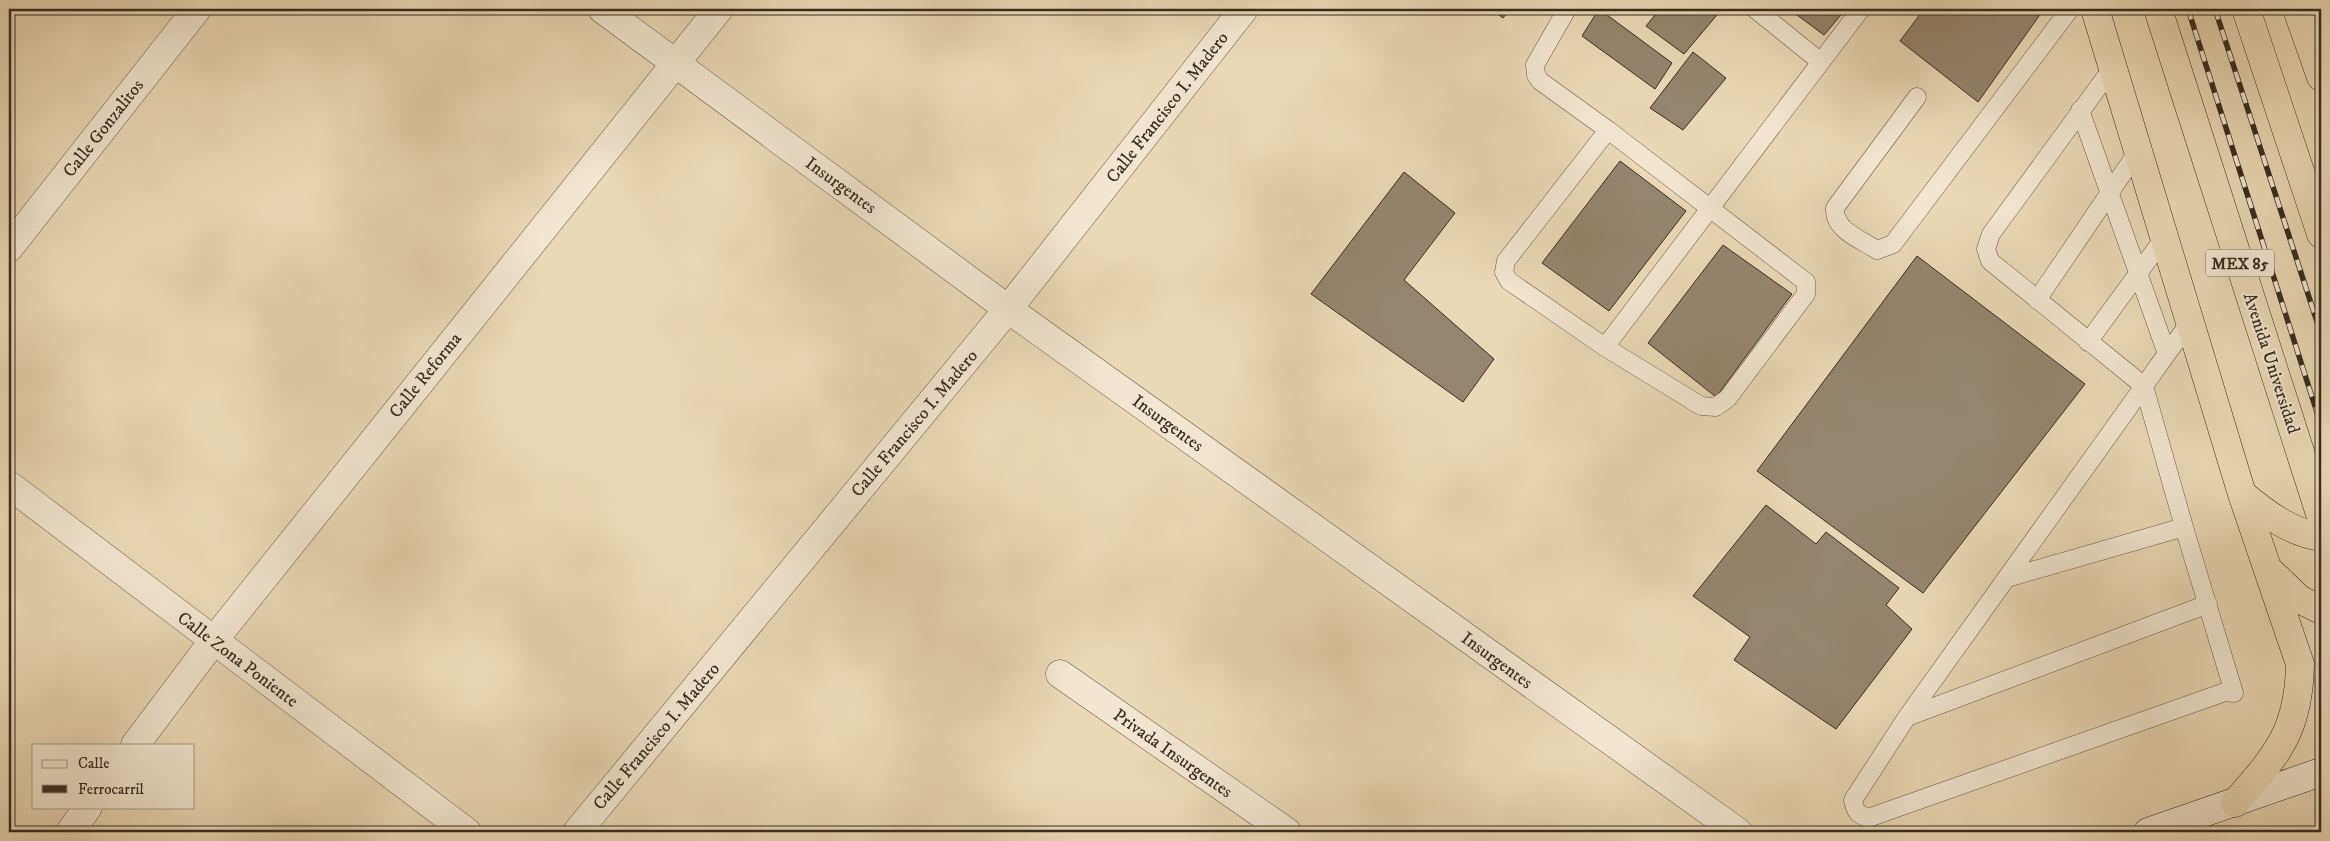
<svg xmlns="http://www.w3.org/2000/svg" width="2330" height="841" font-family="'IM FELL DW Pica',serif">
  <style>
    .building { fill: #95856e; stroke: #372c21 }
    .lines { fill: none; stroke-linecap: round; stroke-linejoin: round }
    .lane-casing { stroke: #645746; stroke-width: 19 }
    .street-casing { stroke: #645746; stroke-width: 29 }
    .secondary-casing { stroke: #372c21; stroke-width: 29 }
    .highway-casing { stroke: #372c21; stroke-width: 29 }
    .lane { stroke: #f2e6d0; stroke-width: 18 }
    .street { stroke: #f2e6d0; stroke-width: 28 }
    .secondary { stroke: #f2e6d0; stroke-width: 28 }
    .highway { stroke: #ebd8b6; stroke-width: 28 }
    .rail-casing { stroke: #372c21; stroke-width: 5.5 }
    .rail { stroke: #f2e6d0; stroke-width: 4; stroke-dasharray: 11; stroke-linecap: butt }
    .labels { text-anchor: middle; stroke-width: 4; stroke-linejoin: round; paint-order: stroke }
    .shield { fill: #f2e6d0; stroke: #6f6456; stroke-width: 1 }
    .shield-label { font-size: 16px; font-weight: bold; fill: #372c21 }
    .street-label { font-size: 18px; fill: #372c21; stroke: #f2e6d0 }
  </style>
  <rect width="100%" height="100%" fill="#ebd8b6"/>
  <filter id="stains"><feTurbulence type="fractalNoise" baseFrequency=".004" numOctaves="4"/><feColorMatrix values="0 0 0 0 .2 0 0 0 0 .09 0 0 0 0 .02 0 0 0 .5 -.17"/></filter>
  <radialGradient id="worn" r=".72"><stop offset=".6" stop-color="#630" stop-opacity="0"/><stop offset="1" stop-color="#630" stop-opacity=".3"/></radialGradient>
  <path class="building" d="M1491,9H1510L1503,18Z
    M1599,9L1672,63L1655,89L1582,36Z
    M1660,9H1722L1684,54L1646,26Z
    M1789,9H1846L1824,35Z
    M1924,9H2044L1978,102L1900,41Z
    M1693,52L1726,78L1683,130L1650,108Z
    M1620,161L1686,211L1609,311L1542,263Z
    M1404,172L1455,213L1404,280L1494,359L1463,402L1311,294Z
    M1723,245L1792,294L1716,397L1648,343Z
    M1917,256L2085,384L1923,593L1757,471Z
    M1766,505L1816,544L1826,532L1899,588L1886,605L1912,629L1836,729L1734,660L1750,637L1693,596Z"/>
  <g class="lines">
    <defs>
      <path id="lane" d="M1567,9L1535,65L1536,75L1540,81L1608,130L1806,282V294L1728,398L1716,407L1701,406L1605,347L1509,281L1504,272L1506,261L1608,130
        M1755,9L1821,62
        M2113,67L1991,234L1986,249L1990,261L2144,386L2184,527L2234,693L2225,692L1868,818C1858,815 1855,811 1853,800L1907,717L2144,386C2159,365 2174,343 2190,323
        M1917,97L1835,208C1833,230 1862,240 1877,250L1893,244L2070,9
        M2080,110L2167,354
        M2037,300L2138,151
        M2088,342L2164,238
        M1605,347L1861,9
        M2007,578L2184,527
        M1907,717L2208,604"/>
      <path id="street" d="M602,9L1008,309L1738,832
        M9,248L197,9
        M9,485L467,832
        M1060,674L1287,832
        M135,745L214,640L719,9
        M70,832L88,807
        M577,832L1008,309L1244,9"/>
      <path id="secondary" d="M2148,832L2321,772"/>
      <path id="highway" d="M2095,9L2242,494L2300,664C2299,731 2277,755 2235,803
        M2158,9L2321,517
        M2246,9L2321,234
        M2297,9L2321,77
        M2242,494C2265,513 2291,533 2321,537
        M2271,572L2299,599L2321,610"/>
    </defs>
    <use href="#lane" class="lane-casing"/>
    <use href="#street" class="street-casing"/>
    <use href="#secondary" class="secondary-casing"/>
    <use href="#highway" class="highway-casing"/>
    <use href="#lane" class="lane"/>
    <use href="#street" class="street"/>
    <use href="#secondary" class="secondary"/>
    <use href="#highway" class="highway"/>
    <defs>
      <path id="rail" d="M2188,9L2321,425
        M2215,9L2321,334"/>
    </defs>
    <use href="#rail" class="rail-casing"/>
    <use href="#rail" class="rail"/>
  </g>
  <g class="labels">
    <rect class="shield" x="2206" y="249.5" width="68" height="27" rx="4"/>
    <g class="shield-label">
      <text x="2240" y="269">MEX 85</text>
    </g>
    <g class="street-label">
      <text transform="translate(1167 107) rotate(-52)" y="6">Calle Francisco I. Madero</text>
      <text transform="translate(103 128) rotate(-52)" y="6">Calle Gonzalitos</text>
      <text transform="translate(841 185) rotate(36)" y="6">Insurgentes</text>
      <text transform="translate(2272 363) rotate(72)" y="6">Avenida Universidad</text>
      <text transform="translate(425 375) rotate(-51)" y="6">Calle Reforma</text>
      <text transform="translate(914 423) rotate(-50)" y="6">Calle Francisco I. Madero</text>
      <text transform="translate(1168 423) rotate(36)" y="6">Insurgentes</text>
      <text transform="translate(238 659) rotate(37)" y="6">Calle Zona Poniente</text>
      <text transform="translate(1497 660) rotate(36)" y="6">Insurgentes</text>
      <text transform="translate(656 736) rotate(-50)" y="6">Calle Francisco I. Madero</text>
      <text transform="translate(1173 753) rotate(35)" y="6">Privada Insurgentes</text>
    </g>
  </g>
  <rect width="2330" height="841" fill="none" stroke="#ebd8b6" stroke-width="30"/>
  <rect x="10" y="10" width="2310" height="821" fill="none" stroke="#372c21" stroke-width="2.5"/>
  <rect x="15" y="15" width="2300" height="811" fill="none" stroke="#372c21"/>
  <rect x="32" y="744" width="162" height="65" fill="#f2e6d0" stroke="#a79c8a"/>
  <rect x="42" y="760" width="25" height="8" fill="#f2e6d0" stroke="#a79c8a"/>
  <text x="78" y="768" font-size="15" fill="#372c21">Calle</text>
  <rect x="42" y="785" width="25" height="8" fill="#372c21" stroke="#a79c8a"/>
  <text x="78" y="794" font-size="15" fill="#372c21">Ferrocarril</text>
  <rect width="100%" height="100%" filter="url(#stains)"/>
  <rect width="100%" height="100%" fill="url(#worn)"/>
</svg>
